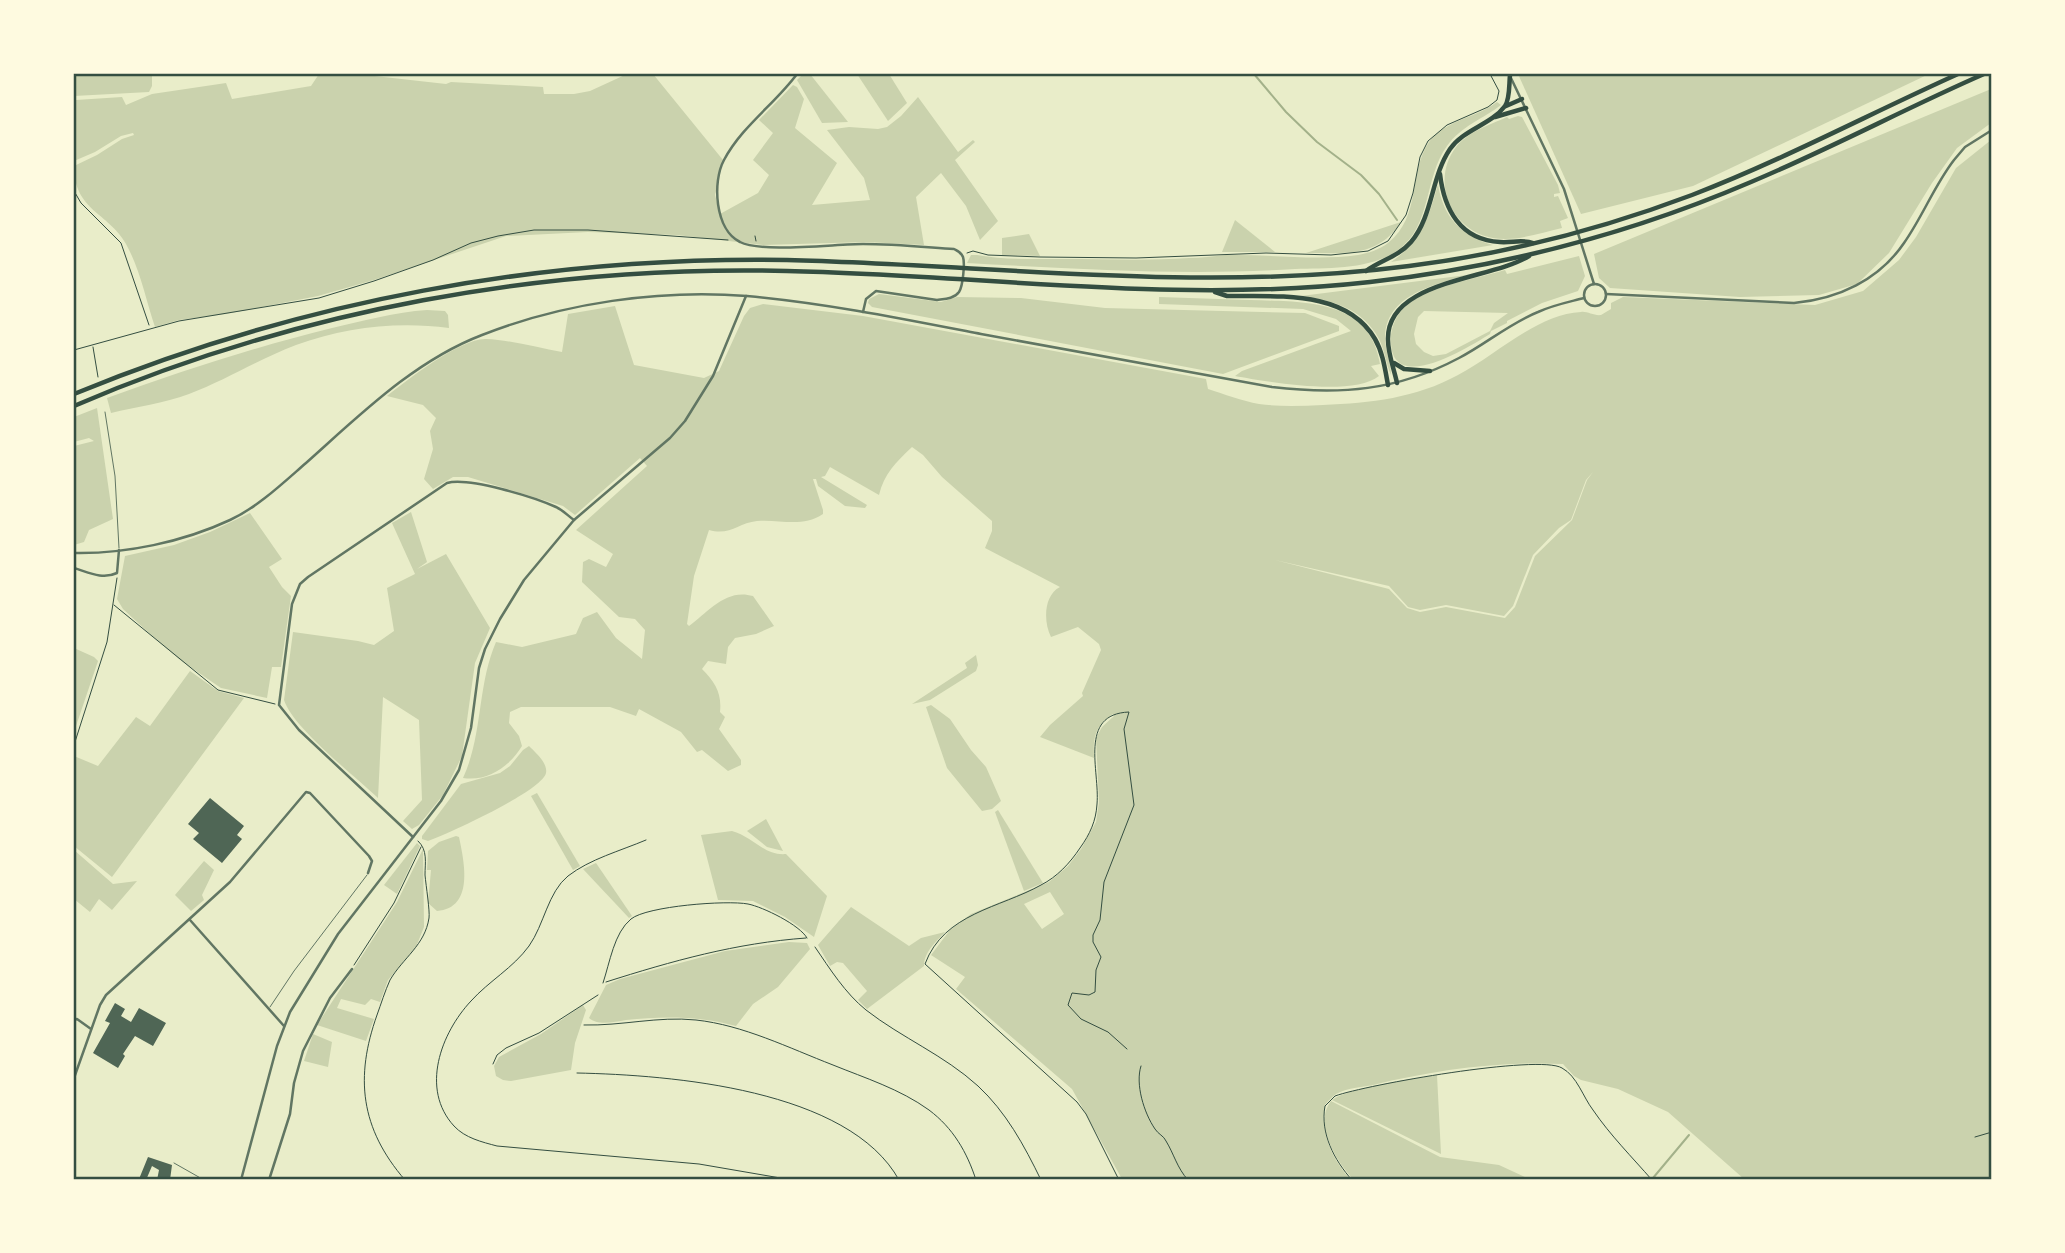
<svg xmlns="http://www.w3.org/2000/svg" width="2065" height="1253" viewBox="0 0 2065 1253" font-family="Poppins,sans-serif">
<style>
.green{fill:#cad2ad;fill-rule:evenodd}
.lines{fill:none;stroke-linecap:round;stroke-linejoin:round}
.stream{stroke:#a3b18a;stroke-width:2}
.building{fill:#4f6655}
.path{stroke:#344e41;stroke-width:1}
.service{stroke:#617663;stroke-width:1}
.minor{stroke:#617663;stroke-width:2.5}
.tertiary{stroke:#617663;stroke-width:2.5}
.trunk{stroke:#344e41;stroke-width:4.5}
.neatline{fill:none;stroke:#344e41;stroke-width:2.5}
</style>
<rect width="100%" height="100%" fill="#e9edc9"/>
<g class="green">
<path d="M76,74H152V86L149,92L74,96Z"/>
<path d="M319,74H357L446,84L451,82L543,87L544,94H574L590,91L627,74H653L723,160L715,195L720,214L758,193L769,175L753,160L773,133L759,120L793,85L797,87L804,99L795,128L837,163L812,205L870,200L864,178L827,130L849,127L878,129L887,127L901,116L918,97L958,152L973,140L975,142L955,160L998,221L980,240L966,206L941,173L916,197L924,245L866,242L763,245L677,235L588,232L506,236L374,280L318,296L226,314L179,320L155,327C146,300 140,269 126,244C108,212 74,211 74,166L97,155L122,139L134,135L133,133L121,136L95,152L74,161L76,100L122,97L126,105L152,94L226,83L232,99L311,86Z"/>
<path d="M803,74H810L848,122L822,123L797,80Z"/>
<path d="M857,74H889L907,103L888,121Z"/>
<path d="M1518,74H1929L1693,186L1581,214Z"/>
<path d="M1991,89V123L1957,148L1932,183L1889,253L1857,284L1819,295L1740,297L1610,288L1599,278L1594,254Z"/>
<path d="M1497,102L1501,105C1483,119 1461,126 1447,146C1424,177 1432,226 1398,250C1370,270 1328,268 1295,269C1185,276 1076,269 967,263L971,255H977C1005,260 1034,259 1062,259C1104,259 1147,261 1189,258C1201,258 1213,256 1226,255C1270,254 1315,261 1358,255C1368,253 1379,250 1388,243C1422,216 1408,173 1429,142C1445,120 1476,118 1497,102Z"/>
<path d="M1518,116L1522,117L1558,185L1560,193L1554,194V197L1558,196L1568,218L1560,221L1562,228C1540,233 1516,242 1493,238C1451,231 1430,181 1456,147C1469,131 1490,125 1507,117L1509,119Z"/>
<path d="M1991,140V1179H1744L1668,1112L1618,1089L1581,1080L1574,1076L1563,1064C1500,1061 1435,1070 1373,1085C1362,1087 1347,1088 1336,1094C1332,1097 1328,1101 1325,1105C1319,1132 1333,1160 1350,1179H1122L1072,1089L956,989L965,977L931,955L950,930L971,914L1049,882L1068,866L1081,849L1096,822L1099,802L1096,738L1102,727L1114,716L1113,714C1095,726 1093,737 1094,758L1040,737L1050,725L1083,696L1082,693L1101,650L1099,644L1078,627L1051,637C1043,621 1044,595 1060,587L985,548L992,531V521L942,477L923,455L912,447C896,462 884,474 879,495L830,467L825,476L821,477L867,505L865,508L845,506L818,486L816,479H813L823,510V514C802,528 780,519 757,521C738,523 730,536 709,530L694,576L687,624L689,626C708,612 726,588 753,596L774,626L756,634L735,638L728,647L726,664L708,661L702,669C715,682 722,693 720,712L725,717L719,729L741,760V765L728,771L702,750L697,752L681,732L639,709L636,716L610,707H521L510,712L509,723L519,736L522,746C510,766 488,782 463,778C483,735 477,686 496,642L522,647L576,634L583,618L597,612L616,638L642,659L645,630L635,619L619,617L582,582L583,562L589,559L606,567L613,554L576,530L647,466L640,458L575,515L563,506L468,477H453L433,489L424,479L433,449L430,431L436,418L423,405L387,396C407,380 461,338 486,339C511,340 538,348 562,352L568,314L615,306L634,365L704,378L719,371L744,316L750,308L763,304L863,316L1206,379L1208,389C1224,394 1242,401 1259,404C1280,407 1302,406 1323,405C1371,403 1416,398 1458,375C1495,356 1537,314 1581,312C1587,311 1594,316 1601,315L1611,309V303L1623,297L1815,305L1863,291L1899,260L1916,237L1956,168ZM1593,472L1587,480L1572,520L1535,556L1515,607L1505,618L1446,607L1420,612L1407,608L1389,589L1275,560L1389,586L1408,607L1420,610L1446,605L1504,616L1513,606L1533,555L1559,528L1571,520L1586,480ZM1050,892L1064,914L1042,929L1024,904Z"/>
<path d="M1438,184C1443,217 1461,236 1493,245L1391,262C1421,242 1429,217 1438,184Z"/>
<path d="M1235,220L1275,252H1222Z"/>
<path d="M1401,222C1378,258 1344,253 1306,253Z"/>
<path d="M1029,234L1040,256L1002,255V238Z"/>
<path d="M1579,256L1585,276L1578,291L1542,303L1507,321V323L1491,331L1490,334C1469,347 1391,396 1391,341C1390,329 1396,315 1405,307C1428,286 1475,279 1505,270L1507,274ZM1424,311L1508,313L1494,323L1490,331L1446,354L1433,356L1424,352L1416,344L1414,334L1418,317Z"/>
<path d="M1467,275C1434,285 1386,295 1385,337C1385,350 1391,363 1391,375C1386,364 1385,351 1379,339C1363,309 1333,300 1301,296Z"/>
<path d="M879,294L941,302L957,297L1021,298L1105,308L1305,313L1339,326V331L1223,374L872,307L868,303L869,299Z"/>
<path d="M1159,297C1189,298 1219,299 1250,300C1301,302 1370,298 1380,364L1371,366L1379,376C1353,397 1268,382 1235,376L1242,371L1351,331L1336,319L1303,309L1159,304Z"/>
<path d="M427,310L445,311L448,315L449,328C398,321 345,327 296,345C259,359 226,380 189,394C164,403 136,407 111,413L107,398C181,371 255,347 332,328C363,321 395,312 427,310Z"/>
<path d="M97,408L113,519L89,530L84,542L74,545V446L94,441L89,438L74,442V417Z"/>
<path d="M411,512L427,562L417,569L446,554L490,628L475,663L462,756L443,795L419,825L412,829L403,821L422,800L419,720L383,697L378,798C355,776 293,728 284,700L293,632L358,641L374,645L394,631L387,588L415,574L392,523Z"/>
<path d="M250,513L282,559L269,567L282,587L291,596L281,667H272L267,698L221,688L180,660L150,634L123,609L117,599L125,556L174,545L210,532Z"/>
<path d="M74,648L94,657L98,661L74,732Z"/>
<path d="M976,655L978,665L976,671L930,700L912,704L967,668L965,663Z"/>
<path d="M190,671L218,691L244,698L112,877L74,846V756L98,766L136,717L150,726Z"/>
<path d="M931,705L950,719L971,750L986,767L1001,801L992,809L982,811L947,768L926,707Z"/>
<path d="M529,746C535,752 548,763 546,773C542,791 448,834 428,841L422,839V836L461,784L500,773L510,766L523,750Z"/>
<path d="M537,793L580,866L573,870L531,796Z"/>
<path d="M998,810L1043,883L1024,891L995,812Z"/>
<path d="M766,819L783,851L767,847L747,831Z"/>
<path d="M732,831C752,836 764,856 786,854L827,896L814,937L785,917L753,901L718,900L701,835Z"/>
<path d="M456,836L459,837C464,861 475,908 437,911L428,903L431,870H427L428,851L439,842Z"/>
<path d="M417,843L420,846L397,894L384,885Z"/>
<path d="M423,849L424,927L416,947L388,980L380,1002L371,999L365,1005L341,999L337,1008L374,1019L366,1041L317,1025L397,902Z"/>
<path d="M74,850L113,884L137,881L112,910L99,899L90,912L74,899Z"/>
<path d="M204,861L214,870L202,895L204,900L191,911L175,895Z"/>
<path d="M596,863L632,916L629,918L583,869Z"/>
<path d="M851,907L909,946L921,938L945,932C936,942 924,952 924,966L867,1009L858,1000L867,991L843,963L837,962L830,966L818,945Z"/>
<path d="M789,942L807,943L810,949L778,987L753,1004L736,1026C699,1016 664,1016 626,1020C614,1022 598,1026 589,1018L606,985L620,979L725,951Z"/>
<path d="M583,1005L586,1010L575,1043L571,1070L511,1081L503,1080L496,1076L494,1066L499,1057L541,1034Z"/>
<path d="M313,1034L332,1042L328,1067L304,1061Z"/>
<path d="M1437,1075L1441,1154L1332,1100C1351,1087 1412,1079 1437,1075Z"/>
<path d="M1331,1101L1440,1157L1499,1165L1529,1179H1353C1337,1162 1313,1124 1331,1101Z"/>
</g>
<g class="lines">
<g class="stream">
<path d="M1254,74L1286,112L1317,142L1361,175L1379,194L1397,220"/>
<path d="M1653,1178L1689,1135"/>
</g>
</g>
<g class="building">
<path d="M210,798L244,826L237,835L242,839L222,863L193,839L199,833L188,824Z"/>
<path d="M115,1003L125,1009L121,1016L131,1022L139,1008L166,1023L153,1046L135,1036L123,1054L125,1056L118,1068L93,1053L110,1023L105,1021Z"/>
<path d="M148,1157L172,1165L170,1180H157L159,1170L152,1166L146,1180L139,1179Z"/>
</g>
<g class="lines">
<g class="path">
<path d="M74,84L75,74"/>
<path d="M74,191L81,203L121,243L149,325"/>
<path d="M755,236L756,241"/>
<path d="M967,253L973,251L988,255L1040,257L1136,258L1266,253L1331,255L1368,251L1388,241L1406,215L1413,193L1420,157L1428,141L1447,125L1488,107L1497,100L1499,91L1490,74"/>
<path d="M93,347L98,377"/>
<path d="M74,350L179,321L319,298L374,281L433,260L471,243L498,236L534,230H588L728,240"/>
<path d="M114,605L218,690L275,704"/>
<path d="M74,745L107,642L117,578"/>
<path d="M646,840C620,851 590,859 568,876C548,892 544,925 529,946C513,968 489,981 471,1001C441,1033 420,1089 454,1126C465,1138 482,1142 497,1146L699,1164L792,1180"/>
<path d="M815,947C830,969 845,993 866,1010C902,1038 944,1055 978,1086C1006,1112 1024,1145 1041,1180"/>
<path d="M354,965L394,903L421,847"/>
<path d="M606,982C672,961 736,943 806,938"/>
<path d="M603,983C610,962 614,933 631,919C647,906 727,900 748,904C763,907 800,925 807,938"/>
<path d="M584,1025C622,1026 658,1016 696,1020C743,1025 789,1048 833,1065C865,1078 900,1089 929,1110C953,1128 967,1152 976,1180"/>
<path d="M493,1064L497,1055L506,1048L539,1033L598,995"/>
<path d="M1141,1066C1135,1084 1144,1113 1155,1129C1158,1134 1164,1136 1166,1141C1174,1154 1177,1168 1188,1180"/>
<path d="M577,1073C671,1075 849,1089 899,1180"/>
<path d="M1975,1137L1992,1132"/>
<path d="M405,1180C360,1128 355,1077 377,1015C381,1004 385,991 390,980C403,958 425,945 429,918C430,911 426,886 425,875C425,863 428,850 418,841"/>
<path d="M1119,1180L1086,1114L1077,1102L925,964C944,913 1000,908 1041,885C1057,877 1070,863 1080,848C1090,834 1096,821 1097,804C1100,771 1078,714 1129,712L1124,729L1134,805L1104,882L1100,920L1093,935V942L1101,957L1096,970L1095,992L1089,995L1072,993L1068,1005L1081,1019L1108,1032L1127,1049"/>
<path d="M1352,1180C1334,1160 1320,1133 1325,1106L1335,1096C1365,1085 1539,1054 1562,1068C1577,1076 1583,1097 1593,1110C1610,1135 1632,1157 1652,1180"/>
</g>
<g class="service">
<path d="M105,412L115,476L119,548"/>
<path d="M270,1007L294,971L367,875"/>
<path d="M174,1163L204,1180"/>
</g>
<g class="minor">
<path d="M797,74C775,104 742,126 724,160C712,182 715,230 740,242C761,253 835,244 863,244C893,244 924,247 954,249C958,251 961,252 963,257C965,263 963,286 959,292C954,299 944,299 937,300L876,291L866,299L863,312"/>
<path d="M74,568C88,572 102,580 117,573L119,550"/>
<path d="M413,837L299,730L279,705L292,604L300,584L308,577L447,483C469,477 534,497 556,507C563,510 568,516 574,520"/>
<path d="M190,920L284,1026"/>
<path d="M74,1020L77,1019L91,1029"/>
<path d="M74,1078L100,1005L106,995L230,882L306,792L310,793L369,856L372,861L368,873"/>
<path d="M269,1180L290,1114L294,1083L303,1051L330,998L352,969"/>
</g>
<g class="tertiary">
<path d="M1510,76L1564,189L1594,284"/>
<circle cx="1595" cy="295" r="11"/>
<path d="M1606,294L1794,303C1838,299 1879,280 1904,243C1923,216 1934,186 1954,160L1965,147L1992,130"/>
<path d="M74,553C125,554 183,542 230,520C258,507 283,483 306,463C360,415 414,361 482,335C563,303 660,289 747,296C825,303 904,319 981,334C1078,352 1175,370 1272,387C1340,395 1397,391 1459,358C1486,344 1510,323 1538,312C1553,305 1569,302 1584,298"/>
<path d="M241,1180L277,1046L290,1012L338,934L441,801L459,770L471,728L479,668L485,649L500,619L524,580L574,520L670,438L685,421L713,376L746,296"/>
</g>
<g class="trunk">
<path d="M1506,106L1522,99"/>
<path d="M1495,117L1526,108"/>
<path d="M1440,174C1444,209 1460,240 1500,242C1512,243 1522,239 1533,243"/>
<path d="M1366,271C1381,260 1398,257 1411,242C1433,216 1431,177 1450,149C1464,129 1491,125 1505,106C1510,99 1509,84 1510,75"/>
<path d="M1215,292L1227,296C1276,297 1346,289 1375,339C1383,353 1385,369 1388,385"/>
<path d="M1394,363L1404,369L1430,371"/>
<path d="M1397,383C1394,369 1388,354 1388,340C1386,280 1491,280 1529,256"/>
<path d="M74,394C299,301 543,256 787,260C995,265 1201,293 1409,266C1505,254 1602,229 1692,195C1783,160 1869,114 1958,74"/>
<path d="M74,406C296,310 545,265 787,271C981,275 1176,304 1370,282C1501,267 1630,234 1751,182C1830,149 1906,108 1984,74"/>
</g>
</g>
<rect width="2065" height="1253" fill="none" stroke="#fefae0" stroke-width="150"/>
<rect x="75" y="75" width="1915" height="1103" class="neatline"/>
</svg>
